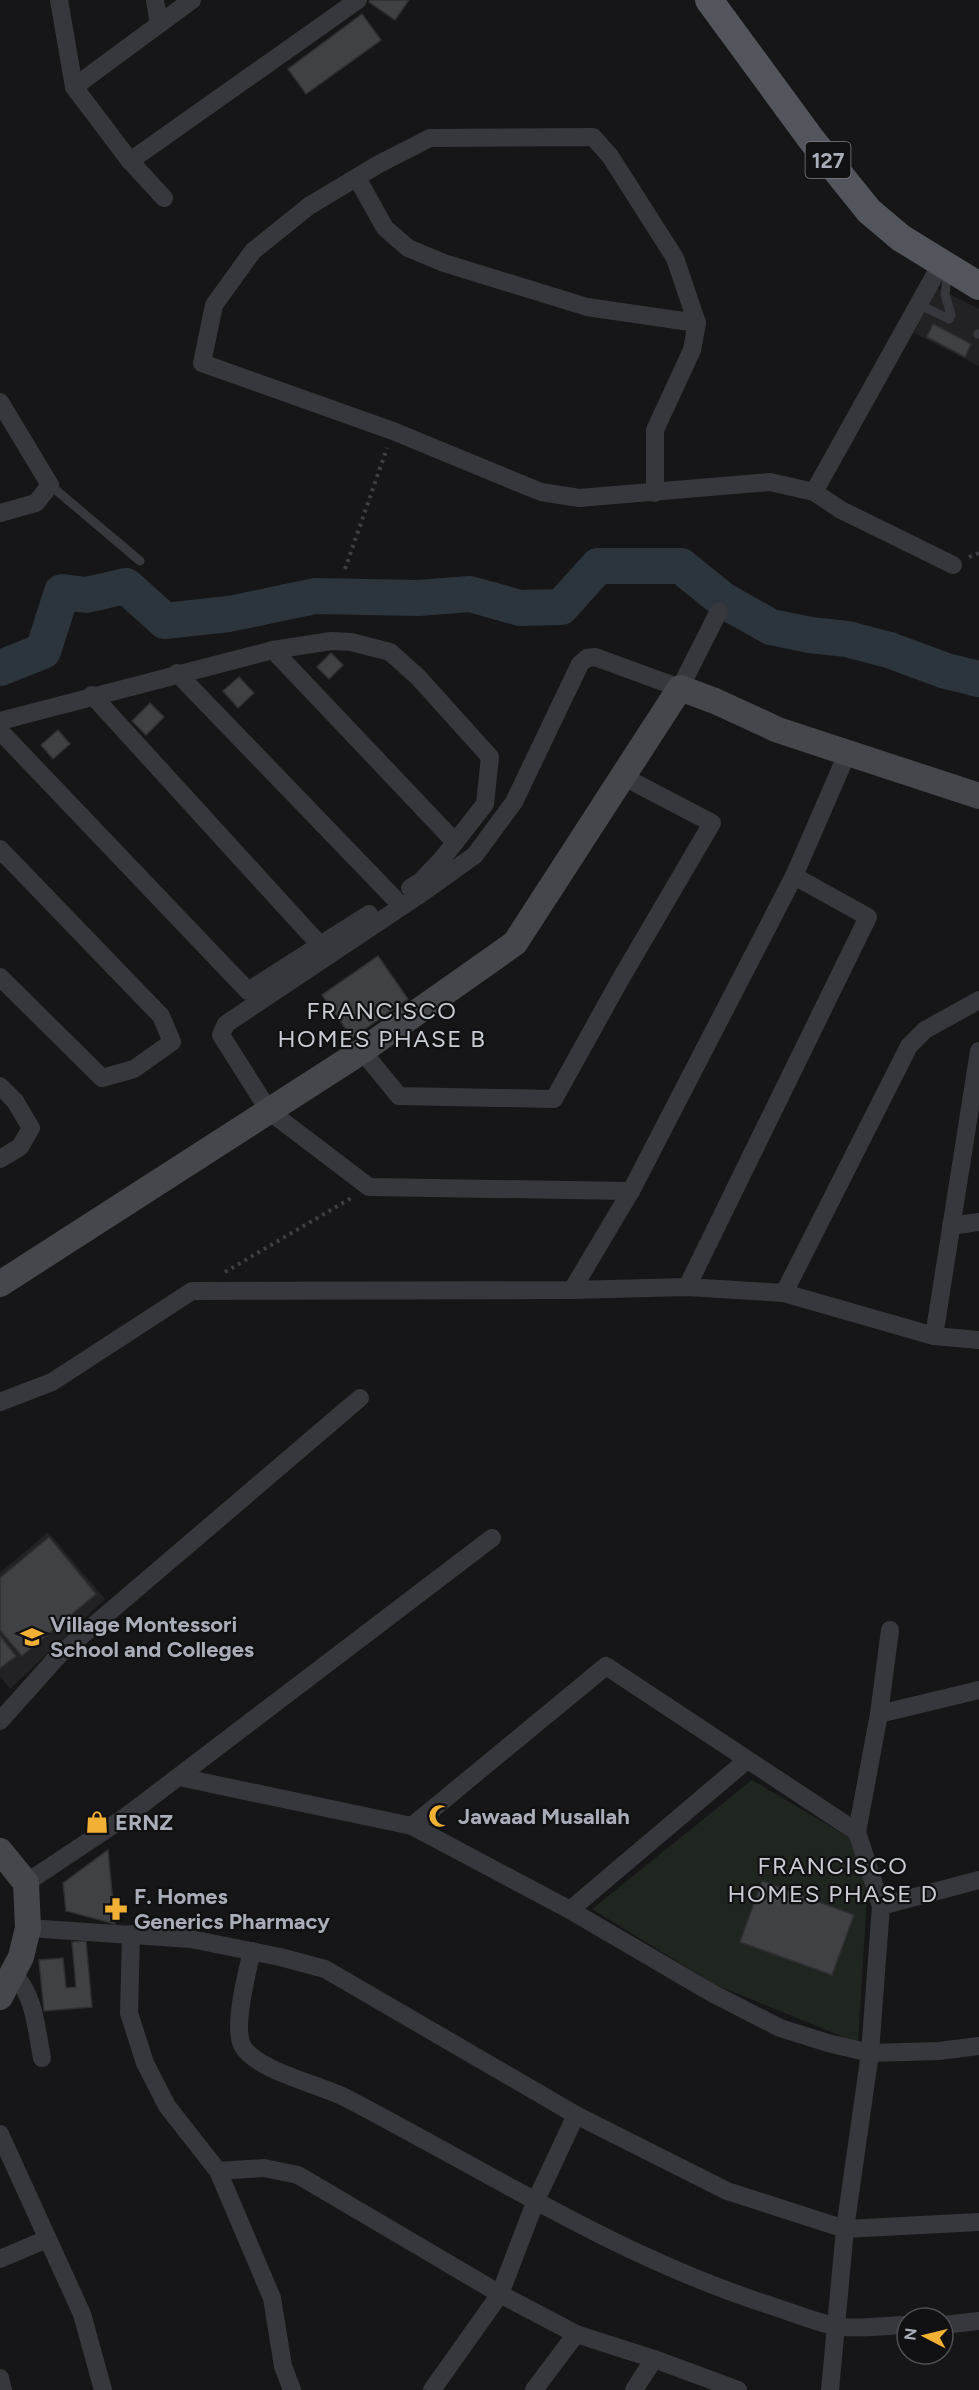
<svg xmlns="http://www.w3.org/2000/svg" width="979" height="2390" viewBox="0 0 979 2390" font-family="Figtree,sans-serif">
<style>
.built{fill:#222225}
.green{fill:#1e261f}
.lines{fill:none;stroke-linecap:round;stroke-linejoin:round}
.river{stroke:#2c353c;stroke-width:36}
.building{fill:#404145;stroke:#303034;stroke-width:1.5}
.path{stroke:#3d3f44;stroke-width:4;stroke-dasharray:3 4.5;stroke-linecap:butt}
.lane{stroke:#37383d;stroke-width:9}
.street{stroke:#37383d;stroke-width:18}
.secondary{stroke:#45474d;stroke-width:26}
.primary{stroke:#53555c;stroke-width:28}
.labels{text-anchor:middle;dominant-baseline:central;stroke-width:4.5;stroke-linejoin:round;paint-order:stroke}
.shield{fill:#111113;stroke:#7b7e86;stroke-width:1.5}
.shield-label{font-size:21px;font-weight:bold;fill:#a8adb8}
.poi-label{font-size:22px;font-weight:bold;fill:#a8adb8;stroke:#111113;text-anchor:start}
.neighbourhood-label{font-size:24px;letter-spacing:1.5px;fill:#c9ccd4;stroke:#111113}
</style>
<rect width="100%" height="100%" fill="#161618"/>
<g class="built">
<path d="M937,288L979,309V366L914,333Z"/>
<path d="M48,1532L105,1599L10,1689L0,1676V1573Z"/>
</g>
<path class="green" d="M752,1780L855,1841L867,1898L858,2043L714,1984L592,1909Z"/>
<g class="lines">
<path class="river" d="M0,668L43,651L62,592L86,595L126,586L165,621L229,614L315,596L418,598L470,594L520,608L561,607L598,566H681L723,600L771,627L810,635L847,639L889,650L946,671L979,679"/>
</g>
<g class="building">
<path d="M370,0H409L395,20L369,2Z"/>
<path d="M362,14L381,40L306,94L288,69Z"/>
<path d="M933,324L971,344L965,357L927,337Z"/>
<path d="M331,653L343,665L329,679L317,667Z"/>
<path d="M239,677L254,693L238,708L223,691Z"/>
<path d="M150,703L164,717L146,735L132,721Z"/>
<path d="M58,730L70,744L53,759L41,745Z"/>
<path d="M378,956L408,999L352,1038L322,995Z"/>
<path d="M49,1537L96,1594L22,1656L0,1630V1578Z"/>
<path d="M0,1636L16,1656L0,1668Z"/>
<path d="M108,1850L115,1924L66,1911L63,1883Z"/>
<path d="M762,1881L854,1915L832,1975L740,1942Z"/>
<path d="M86,1941L92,2007L44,2011L39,1960L63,1958L66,1988L76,1987L72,1942Z"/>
</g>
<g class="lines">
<g class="path">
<path d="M969,557L979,553"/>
<path d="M345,569L387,448"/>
<path d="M225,1272L353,1197"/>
</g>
<g class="lane">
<path d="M948,271L945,294L951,315"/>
<path d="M920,305L949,319"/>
<path d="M978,334H979"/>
<path d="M50,485L140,561"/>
</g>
<g class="street">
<path d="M59,0L74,87L130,161L164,198"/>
<path d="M155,0L159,24"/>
<path d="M74,87L192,0"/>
<path d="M130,161L358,0"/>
<path d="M357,178L385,228L408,248L444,263L587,307L697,323"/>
<path d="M0,402L50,485L36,503L0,513"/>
<path d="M814,492L941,264"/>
<path d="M655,493V430L692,350L697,323L675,258L610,156L593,137L430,138L379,164L309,206L253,251L214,305L202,363L393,431L541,492L579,498L770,482L814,492L841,510L953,565"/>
<path d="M273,650L455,842"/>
<path d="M177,673L394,898"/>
<path d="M0,721L273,650L331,641L351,642L390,652L418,677L490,757L485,804L442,859L421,881L410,888"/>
<path d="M0,731L248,991L320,945L92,695"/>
<path d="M0,849L161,1016L172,1042L134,1069L102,1078L0,977"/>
<path d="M320,945L369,914"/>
<path d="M362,1051L399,1096L554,1099L620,980L712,823L624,777"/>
<path d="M0,1086L15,1101L31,1128L20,1147L0,1159"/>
<path d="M631,1191L369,1187L269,1111L221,1035L226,1024L425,891L475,855L514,802L580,664L587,658L595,657L680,688L719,611"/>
<path d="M951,1226L979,1222"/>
<path d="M687,1287L868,917L794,876"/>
<path d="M572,1290L631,1191L794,876L847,754"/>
<path d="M784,1293L909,1046L925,1030L979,1000"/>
<path d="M934,1336L979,1051"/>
<path d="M0,1402L52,1382L192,1291L572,1290L687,1287L784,1293L934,1336L979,1340"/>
<path d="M879,1714L979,1690"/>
<path d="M0,1721L59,1655L360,1398"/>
<path d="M179,1777L412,1826L570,1910L710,1992L780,2028L828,2043L870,2053L939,2051L979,2046"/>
<path d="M412,1826L606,1666L857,1832"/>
<path d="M26,1883L128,1815L492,1538"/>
<path d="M881,1906L979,1880"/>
<path d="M570,1910L747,1760"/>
<path d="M28,1928L191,1939L280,1957L325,1969L576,2115L727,2191L845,2229L979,2222"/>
<path d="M131,1934L129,2013L145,2063L167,2106L218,2171L272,2298L283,2366L292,2390"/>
<path d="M252,1951C247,1972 233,2026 242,2045C254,2070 321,2085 346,2098C485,2170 619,2257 769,2305C791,2312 813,2321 834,2326C853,2330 887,2325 907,2325"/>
<path d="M13,1973C35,1996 36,2028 42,2058"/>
<path d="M0,2134L82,2314L103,2390"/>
<path d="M218,2171L264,2168L298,2175L500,2294L576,2334L654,2359L738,2390"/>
<path d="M0,2259L47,2239"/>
<path d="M943,2325L979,2321"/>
<path d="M0,2378L3,2390"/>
<path d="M432,2390L500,2294L536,2200L576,2115"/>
<path d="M534,2390L576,2334"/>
<path d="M634,2390L654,2359"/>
<path d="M830,2390L845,2229L870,2053L881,1906L857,1832L879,1714L890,1630"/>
</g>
<g class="secondary">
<path d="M0,1284L362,1051L515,943L680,688L715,701L778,730L979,796"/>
<path d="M0,1851L26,1883L28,1928L21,1957L0,1997"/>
</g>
<path class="primary" d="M709,0L811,139L869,211L901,238L979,286"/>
</g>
<defs>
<g id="school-bare" transform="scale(1.8)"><path d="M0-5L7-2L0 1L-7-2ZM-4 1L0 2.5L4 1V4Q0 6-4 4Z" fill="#f2b134" stroke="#111113" stroke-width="2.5" paint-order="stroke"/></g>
<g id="mosque-bare" transform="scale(1.8)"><path d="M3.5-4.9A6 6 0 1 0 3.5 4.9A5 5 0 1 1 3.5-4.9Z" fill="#f2b134" stroke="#111113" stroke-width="2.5" paint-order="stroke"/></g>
<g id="shop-bare" transform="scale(1.8)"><path d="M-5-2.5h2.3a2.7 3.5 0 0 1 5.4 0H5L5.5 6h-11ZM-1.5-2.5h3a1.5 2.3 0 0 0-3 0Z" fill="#f2b134" stroke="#111113" stroke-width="2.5" paint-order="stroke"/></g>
<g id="pharmacy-bare" transform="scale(1.8)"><path d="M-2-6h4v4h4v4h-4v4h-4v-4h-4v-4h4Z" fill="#f2b134" stroke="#111113" stroke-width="2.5" paint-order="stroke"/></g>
</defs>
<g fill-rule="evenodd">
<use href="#school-bare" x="32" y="1637"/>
<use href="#mosque-bare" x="440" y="1816"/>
<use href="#shop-bare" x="97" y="1822"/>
<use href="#pharmacy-bare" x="116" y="1909"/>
</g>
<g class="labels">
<rect class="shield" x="805.5" y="142" width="45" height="36" rx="4.5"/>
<g class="shield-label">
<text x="828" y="160">127</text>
</g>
<g class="poi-label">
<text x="50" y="1624">Village Montessori<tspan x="50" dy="25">School and Colleges</tspan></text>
<text x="458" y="1816">Jawaad Musallah</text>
<text x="115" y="1822">ERNZ</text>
<text x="134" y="1896">F. Homes<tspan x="134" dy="25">Generics Pharmacy</tspan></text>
</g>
<g class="neighbourhood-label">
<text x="382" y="1010">FRANCISCO<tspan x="382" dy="28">HOMES PHASE B</tspan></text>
<text x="833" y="1865">FRANCISCO<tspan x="833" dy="28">HOMES PHASE D</tspan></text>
</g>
</g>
<g transform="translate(925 2336) rotate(277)"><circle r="28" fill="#111113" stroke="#4d4f55" stroke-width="1.5"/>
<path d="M0-4.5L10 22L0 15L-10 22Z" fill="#f2b134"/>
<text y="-9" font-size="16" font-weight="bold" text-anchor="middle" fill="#a8adb8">N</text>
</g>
</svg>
